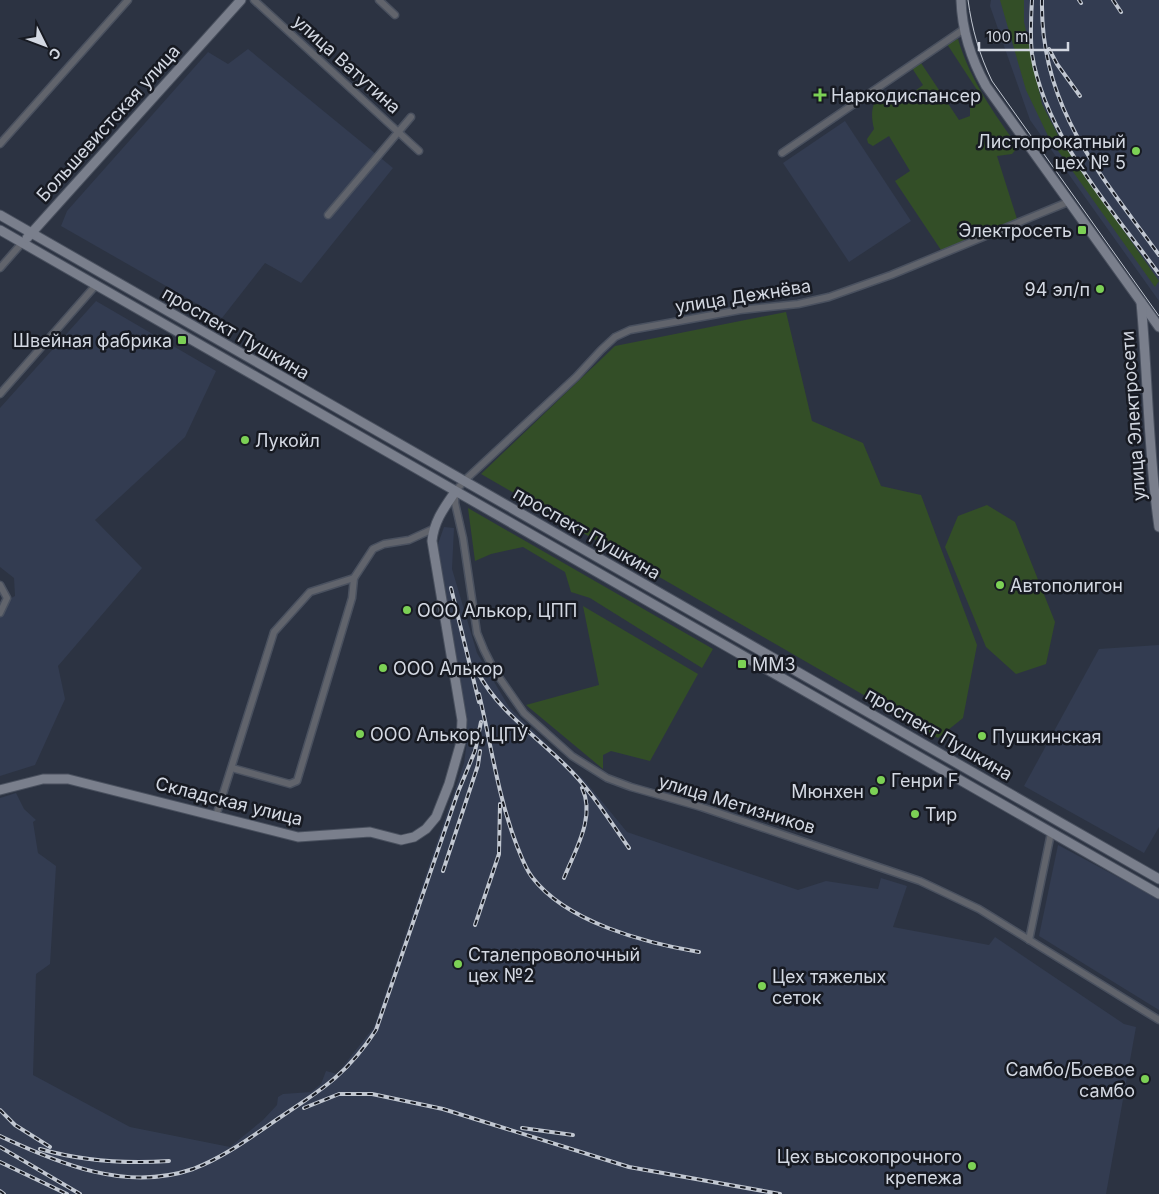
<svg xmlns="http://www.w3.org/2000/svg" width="1159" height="1194" viewBox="0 0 1159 1194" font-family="Inter,sans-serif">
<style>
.built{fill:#333c51}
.green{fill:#334e27}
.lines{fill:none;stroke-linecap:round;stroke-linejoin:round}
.street-casing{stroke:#4a515f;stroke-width:9}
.secondary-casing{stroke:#4a515f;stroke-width:11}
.street{stroke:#61646c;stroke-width:6}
.secondary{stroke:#7a7f8c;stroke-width:9}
.tram{stroke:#c1c7d1;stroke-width:1}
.rail-casing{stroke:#c1c7d1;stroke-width:4}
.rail{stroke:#171a22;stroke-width:2;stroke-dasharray:5.5;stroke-linecap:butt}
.poi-dot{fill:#7cd155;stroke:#171a22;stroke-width:2}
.labels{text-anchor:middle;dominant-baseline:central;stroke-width:5;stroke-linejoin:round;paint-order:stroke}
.street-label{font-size:18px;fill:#d3d8e2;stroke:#171a22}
.poi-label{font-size:18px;fill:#d3d8e2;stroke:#171a22;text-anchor:start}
</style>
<rect width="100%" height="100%" fill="#2c3342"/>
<g class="built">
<path d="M991,0H1159V301L1030,120L990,6Z"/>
<path d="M248,49L393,168L301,283L265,263L222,318L61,226L67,211L208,52L228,64Z"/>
<path d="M845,121L911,221L849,262L783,163Z"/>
<path d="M96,301L216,371L185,437L95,520L142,568L58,666L65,699L35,765L0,776V604L15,596L14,578L0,567V408Z"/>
<path d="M444,527L454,528L452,569L477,653L509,707L585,781L627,832L798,890L826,881L878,889L881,878L907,886L893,927L989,945L995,937L1124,1024L1136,1027L1106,1194H0V798L16,793L24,809L36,820L33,822L38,853L56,866L50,964L36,974L33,1075L130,1127L230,1147L263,1120L277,1105L278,1097L283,1094L311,1092L321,1084L326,1071L337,1074L374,1027L464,763L468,735L465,708L441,576L438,544Z"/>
<path d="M1159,645V827L1144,853L1024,786L1099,649Z"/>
<path d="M1058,845L1159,899V1010L1039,936Z"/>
</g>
<g class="green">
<path d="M1000,0H1024V22L1042,104L1061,141L1159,281L1155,287L1049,138L1026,90Z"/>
<path d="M958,39C970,80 994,113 1018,147L1012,154L997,156L1017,219L941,250L895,181L910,171L889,136L873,146L868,143L867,139L874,129C870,112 872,103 882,89L894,107L923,85L912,68L921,63L959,120L970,116V107L979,93L947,44Z"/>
<path d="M786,312L812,421L863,443L881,486L921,495L977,645L963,718L938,738L481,474L615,346Z"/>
<path d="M987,505L1015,522L1055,622L1046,664L1016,674L986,647L945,547L958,516Z"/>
<path d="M468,508L713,649L702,668L590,598L571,592L565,572L523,547L491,554L475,561Z"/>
<path d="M583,606L698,674L650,761L611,751L603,755V769L526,705L599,685Z"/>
</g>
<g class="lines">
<g class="street-casing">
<g id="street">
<path d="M254,0L419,151"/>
<path d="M379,0L395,15"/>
<path d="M0,144L128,0"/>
<path d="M782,153L964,29"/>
<path d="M1068,202L891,275L829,297L798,304L740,310L630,330L615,337L601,350L576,377L464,481L455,492V503L463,538L477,633L484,650L494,670L524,713L572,756L607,778L631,787L701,807L920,881L979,909L1159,1020"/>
<path d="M328,215L411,117"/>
<path d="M0,268L22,243"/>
<path d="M0,394L96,285"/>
<path d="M0,585L7,598L0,613"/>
<path d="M232,768L290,784L297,781L352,598L354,578L373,549L384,544L409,540L433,529"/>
<path d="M216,816L274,632L310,592L354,578"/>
<path d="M1029,940L1051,833"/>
</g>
</g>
<g class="secondary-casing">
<g id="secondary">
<path d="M961,0C962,31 971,59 986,86L1159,327"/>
<path d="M0,215L1159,879"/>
<path d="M0,230L1159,894"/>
<path d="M27,238L241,0"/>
<path d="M1141,302C1148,377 1148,452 1159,527"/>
<path d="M0,790L43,779H68L298,837L370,832L401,840L414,837L426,829L436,817L449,784L461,742L462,720L432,541C434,521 444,508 455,492"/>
</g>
</g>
<use href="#street" class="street"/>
<use href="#secondary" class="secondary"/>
<path class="tram" d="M968,0C972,29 979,54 992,81L1159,316"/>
<g class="rail-casing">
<g id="rail">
<path d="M1032,0C1031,17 1030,37 1032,54C1045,136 1111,208 1159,274"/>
<path d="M1042,0C1040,108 1100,173 1159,255"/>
<path d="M1079,0L1081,3"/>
<path d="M1113,0L1121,12"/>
<path d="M1049,49L1057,64L1080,96"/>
<path d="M451,588L479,702"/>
<path d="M477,671C498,711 535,735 566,766C591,790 609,820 629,848"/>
<path d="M479,694C491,744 498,797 517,846C521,856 525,868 532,877C566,922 645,943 699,952"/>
<path d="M443,871L478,765L480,751"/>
<path d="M564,878C575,850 596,817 582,788"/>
<path d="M475,925L499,854L500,804"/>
<path d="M304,1108L339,1094H372L443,1109L629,1167L780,1194"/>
<path d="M0,1110L15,1125L50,1147"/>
<path d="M522,1128L573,1135"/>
<path d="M0,1136C60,1164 126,1192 193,1169C225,1157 254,1135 282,1116C323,1089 348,1073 376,1030L458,792L475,751L481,722"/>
<path d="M0,1147L80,1194"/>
<path d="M40,1149C82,1161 125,1164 169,1161"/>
<path d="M0,1162L67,1194"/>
<path d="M0,1191L4,1194"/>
</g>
</g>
<use href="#rail" class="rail"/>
</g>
<g class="poi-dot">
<path d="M817.5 87.5h5v5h5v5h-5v5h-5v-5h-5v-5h5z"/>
<circle cx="1136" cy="151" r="5"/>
<rect x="1077" y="225" width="10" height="10" rx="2.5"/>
<circle cx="1100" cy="289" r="5"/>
<rect x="177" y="335" width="10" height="10" rx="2.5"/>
<circle cx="245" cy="440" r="5"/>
<circle cx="1000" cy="585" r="5"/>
<circle cx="407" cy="610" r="5"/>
<rect x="737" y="659" width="10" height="10" rx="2.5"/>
<circle cx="383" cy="668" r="5"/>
<circle cx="360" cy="734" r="5"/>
<circle cx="982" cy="736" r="5"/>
<circle cx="881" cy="780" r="5"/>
<circle cx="874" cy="791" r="5"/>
<circle cx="915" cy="814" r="5"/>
<circle cx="458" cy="964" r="5"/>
<circle cx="762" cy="986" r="5"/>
<circle cx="1145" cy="1079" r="5"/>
<circle cx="972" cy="1166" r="5"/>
</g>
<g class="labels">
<g class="street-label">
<text transform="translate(347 64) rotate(42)">улица Ватутина</text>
<text transform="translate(108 123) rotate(-48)">Большевистская улица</text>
<text transform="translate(743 296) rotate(-9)">улица Дежнёва</text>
<text transform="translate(236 333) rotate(30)">проспект Пушкина</text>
<text transform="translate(1133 416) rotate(-94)">улица Электросети</text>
<text transform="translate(587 533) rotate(30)">проспект Пушкина</text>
<text transform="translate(939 734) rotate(30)">проспект Пушкина</text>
<text transform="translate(229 801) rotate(14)">Складская улица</text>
<text transform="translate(737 804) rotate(17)">улица Метизников</text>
</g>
<g class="poi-label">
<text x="831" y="95">Наркодиспансер</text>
<text x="1126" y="141" text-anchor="end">Листопрокатный<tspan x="1126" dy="21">цех № 5</tspan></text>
<text x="1072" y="230" text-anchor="end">Электросеть</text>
<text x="1090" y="289" text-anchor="end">94 эл/п</text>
<text x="172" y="340" text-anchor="end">Швейная фабрика</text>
<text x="255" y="440">Лукойл</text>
<text x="1010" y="585">Автополигон</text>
<text x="417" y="610">ООО Алькор, ЦПП</text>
<text x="752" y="664">ММЗ</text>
<text x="393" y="668">ООО Алькор</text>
<text x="370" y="734">ООО Алькор, ЦПУ</text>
<text x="992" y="736">Пушкинская</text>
<text x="891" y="780">Генри F</text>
<text x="864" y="791" text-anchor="end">Мюнхен</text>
<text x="925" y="814">Тир</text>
<text x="468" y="954">Сталепроволочный<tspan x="468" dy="21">цех №2</tspan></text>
<text x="772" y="976">Цех тяжелых<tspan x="772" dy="21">сеток</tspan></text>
<text x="1135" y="1069" text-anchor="end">Самбо/Боевое<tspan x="1135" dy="21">самбо</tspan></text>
<text x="962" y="1156" text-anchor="end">Цех высокопрочного<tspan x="962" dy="21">крепежа</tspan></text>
</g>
</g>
<g transform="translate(45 45) rotate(132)" stroke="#171a22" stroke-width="4" paint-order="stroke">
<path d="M0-4L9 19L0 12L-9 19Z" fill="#d3d8e2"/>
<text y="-8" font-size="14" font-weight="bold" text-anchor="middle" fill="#d3d8e2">С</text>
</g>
<path d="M979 42v8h89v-8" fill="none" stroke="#d3d8e2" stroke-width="2.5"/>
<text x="986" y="42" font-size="15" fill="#d3d8e2" stroke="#171a22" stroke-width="4" paint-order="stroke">100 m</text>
</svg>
